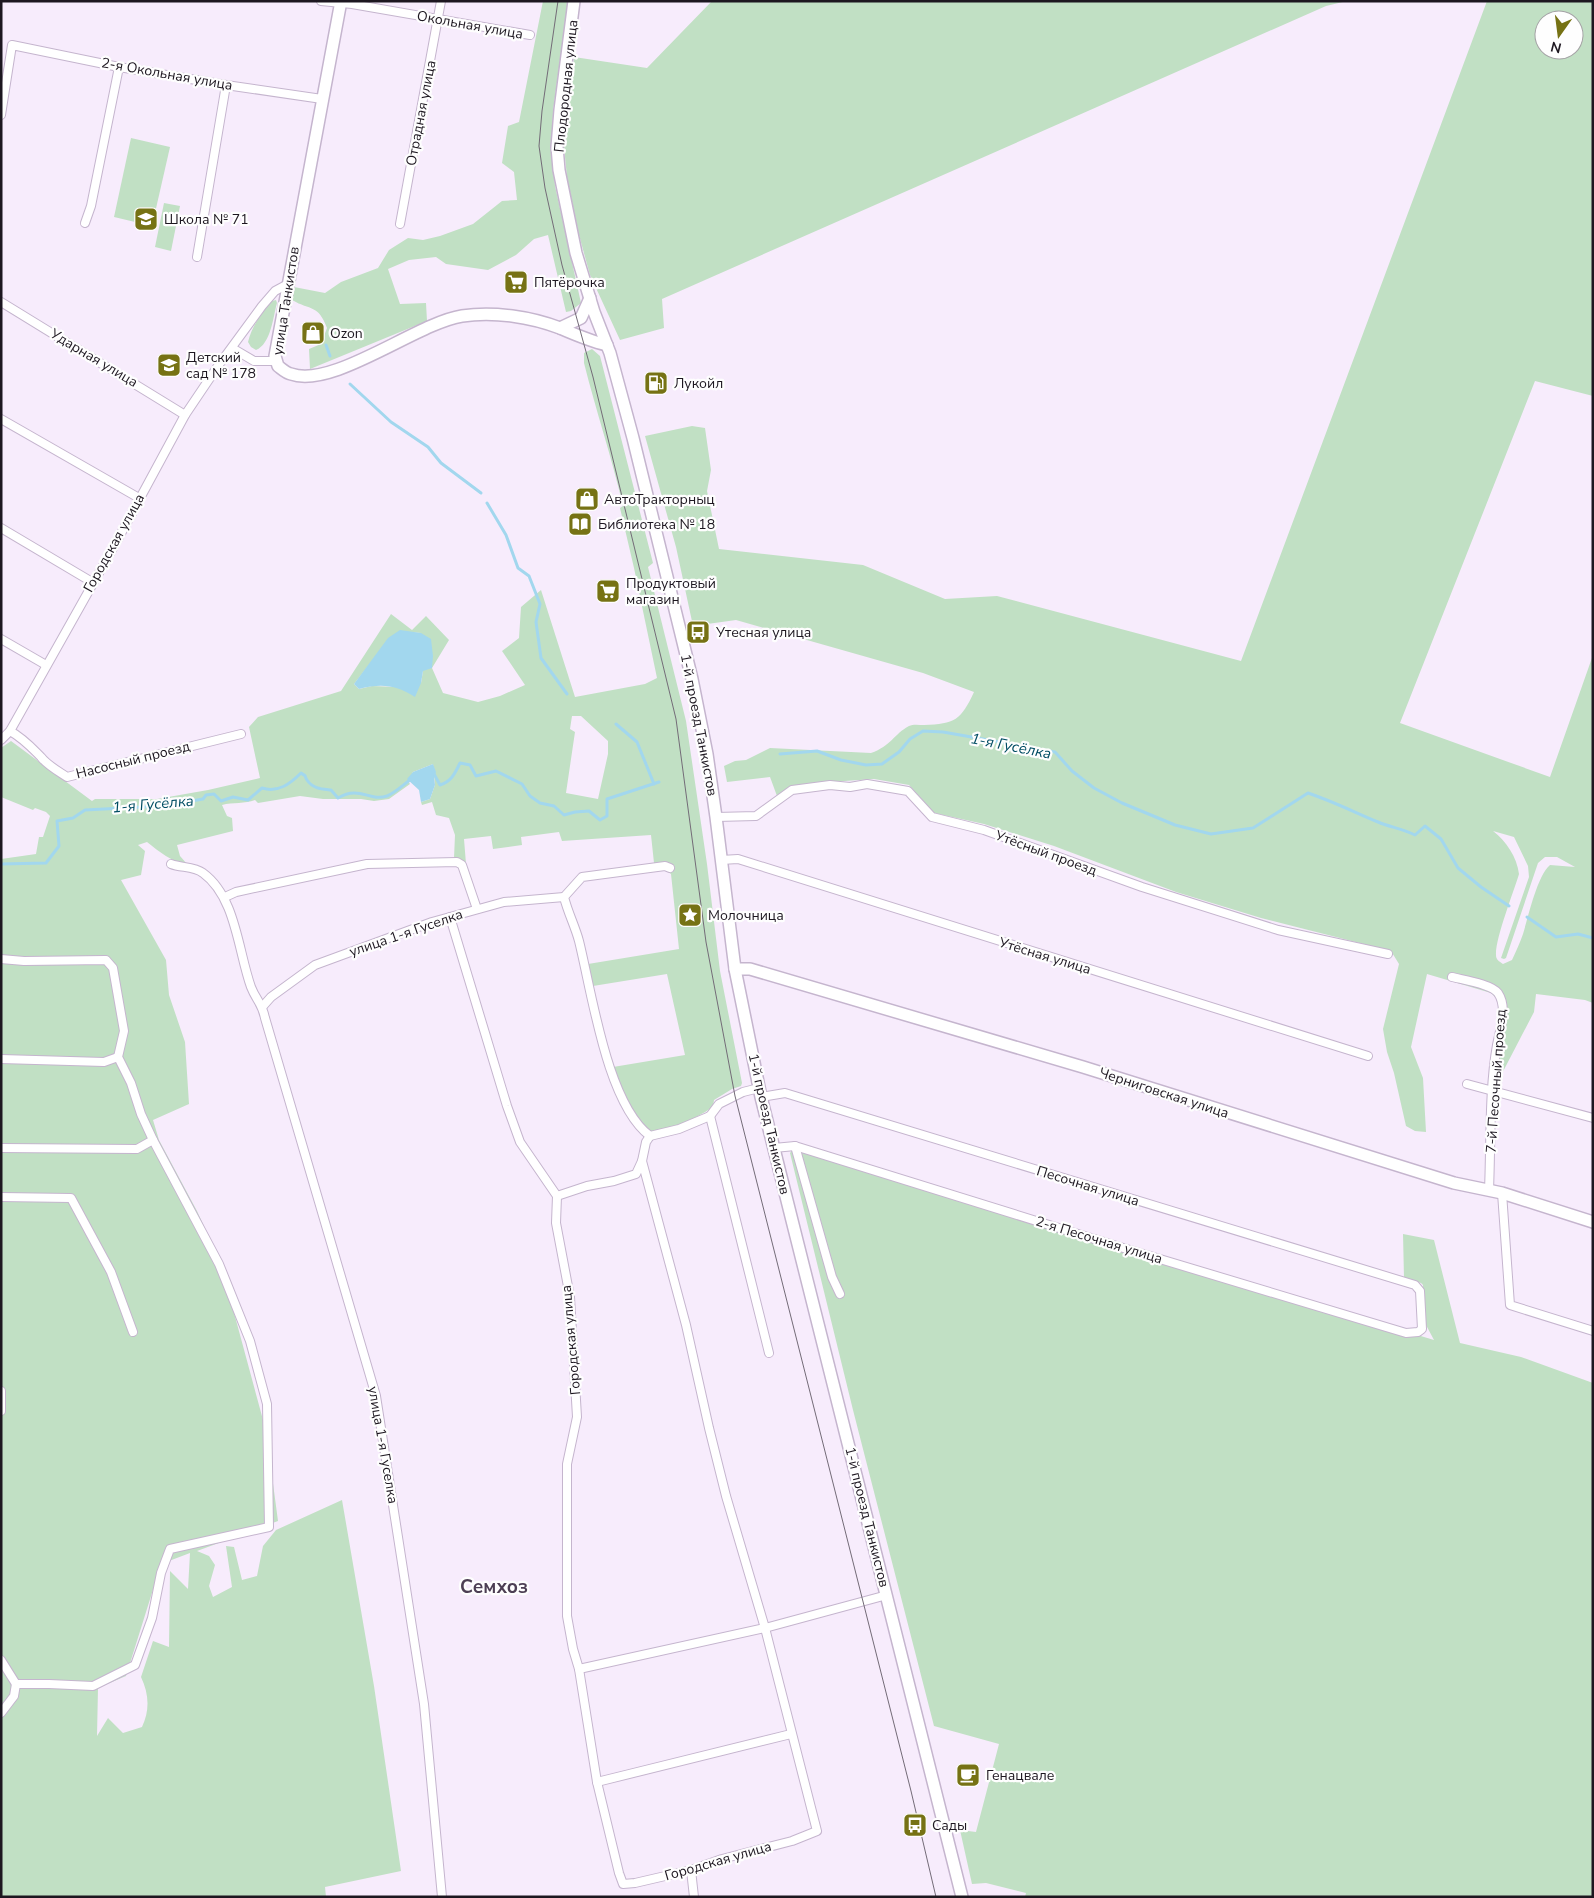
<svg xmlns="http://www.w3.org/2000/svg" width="1594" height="1898" viewBox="0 0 1594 1898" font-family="'Nunito Sans',sans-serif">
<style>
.green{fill:#c1e0c4;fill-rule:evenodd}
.water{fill:#a2d7ee}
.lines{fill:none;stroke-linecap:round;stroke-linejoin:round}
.stream{stroke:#a2d7ee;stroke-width:3}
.street-casing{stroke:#c5b5ce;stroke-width:10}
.secondary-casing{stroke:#c5b5ce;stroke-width:14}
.street{stroke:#fff;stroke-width:8}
.secondary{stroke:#fff;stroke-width:11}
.tram{stroke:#736b77;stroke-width:1}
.labels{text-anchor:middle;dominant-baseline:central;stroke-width:4.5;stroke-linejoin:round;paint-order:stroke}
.street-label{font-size:14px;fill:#1d1720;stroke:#fefefe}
.poi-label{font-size:14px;fill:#1d1720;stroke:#fefefe;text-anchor:start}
.water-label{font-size:15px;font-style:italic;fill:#004c63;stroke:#fefefe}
.district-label{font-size:19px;font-weight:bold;fill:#4d3f54;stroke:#fefefe}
</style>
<rect width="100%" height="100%" fill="#f7ecfc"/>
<g class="green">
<path d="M543,1H568L553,111L552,146L555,186L581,303L571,311L566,312L548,235L534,239L516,255L488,270L446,264L436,257L409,260L388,269L400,304L426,303L427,321L310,369L309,349L321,344L327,328C318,304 311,311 292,300L294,287L325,293L341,282L378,268L389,250L408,238L423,240L440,236L473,224L502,201L517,200L514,172L502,163L508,126L519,122Z"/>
<path d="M712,1H1347L1326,6L662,299L664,328L620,340L590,275L579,235L567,177L564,147L574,57L647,68Z"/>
<path d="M1487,1H1593V396L1535,381L1400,723L1550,777L1593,655V1003L1585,1000L1536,994L1534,1012L1496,1085L1505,999L1496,998L1491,993L1427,974L1411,1047L1423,1078L1426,1132L1415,1131L1406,1126L1394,1073L1387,1052L1383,1029L1399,964L1391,951L1261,918L1176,892L1054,846L984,824L934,813L909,785L874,779L830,782L792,787L777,796L770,777L727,782L724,766L735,761L746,760L770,748L871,753C891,746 894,734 909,726C913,724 919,725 924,725C955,724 961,720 974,692L923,673L736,620L693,626L676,547L645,436L692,426L705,428L711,470L707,491L719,549L863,565L945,599L997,596L1241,661ZM1544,20H1574V50H1544ZM1493,831L1514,837L1528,866L1529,877L1501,958L1504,959L1506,958L1538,863L1545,857H1557L1575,867L1550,865C1537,876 1528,918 1523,934C1520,943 1516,951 1512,960L1503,964C1499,961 1496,960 1496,955C1495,939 1514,891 1519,874C1517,857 1506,841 1493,831Z"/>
<path d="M131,138L170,147L152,226L114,217Z"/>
<path d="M164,203L180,206L171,251L155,247Z"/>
<path d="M276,300L277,303C273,317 271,344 256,350L251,347L248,342C252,326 261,313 272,301Z"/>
<path d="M592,349L600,356L653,563L648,567L686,721L707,864L720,971L742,1083L741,1086L732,1089L714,1100L713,1107C699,1116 657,1142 642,1127C627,1113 620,1086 613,1067L685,1055L667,974L593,986L588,964L679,949L671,874L654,863L651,835L562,841L559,832L521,837L522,845L493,849L491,836L464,839L466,864L461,859L454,858L455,835L449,818L436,815L432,802L422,805L421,802L430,799L435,785L433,764L413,772L408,781L410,784L389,799L374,801L361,799H323L300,796L258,803L255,800C245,804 233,802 222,805L227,816L232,818L233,831L177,845L180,856L187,864C171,862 160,852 147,842L138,845L145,851L141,875L121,880L166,960L169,995L185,1042L189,1104L153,1120L159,1140L197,1211L220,1261L266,1431L278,1521L197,1551L209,1556L215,1565L209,1586L213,1597L232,1587L226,1546L234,1547L242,1580L257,1576L263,1546L276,1530L342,1500L374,1686L401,1871L325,1887L326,1897H1V859L36,854L39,837H43L50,816L46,812L35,808L33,810L1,797V748L11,741L92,801L95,799H157L208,790L260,778L249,727L258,717L341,691L391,614L412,630L426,616L449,640L432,668L443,693L478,702L500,696L525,685L502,651L519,638L521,607L541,590L575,697L645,684L657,678L634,568L620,508L623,506C612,458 596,411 584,363V353ZM408,632L421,633L423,671L421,683L399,687L372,686L359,689L354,684L375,657ZM572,716H581L608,741V754L598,799L566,793L575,732L570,729ZM190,1553L188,1589L170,1571L169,1647L153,1641L141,1677C149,1694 150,1710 142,1727L123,1733L108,1718L97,1736L98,1688L126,1676L161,1564Z"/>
<path d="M794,1148L1434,1340L1426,1325L1424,1312L1423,1285L1421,1283L1404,1278L1403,1234L1434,1240L1460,1343L1521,1357L1593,1383V1897H1025L1026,1893L986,1883L972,1884L960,1830L976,1832L999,1744L934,1726L853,1410L790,1153Z"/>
</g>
<g class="water">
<path d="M400,630L421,633L431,639L433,656L432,668L423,671L421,683L415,697C396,685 382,683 359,689L354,684L388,638Z"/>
<path d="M433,764L436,772L434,777L435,785L430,799L421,802L419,790L407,779L413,772Z"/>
</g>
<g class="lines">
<g class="stream">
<path d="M326,345L330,356"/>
<path d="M350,384L391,422L428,447L441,463L481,493"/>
<path d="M487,503L506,535L518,568L529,576L540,604L536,622L541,658L567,694"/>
<path d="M616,724L637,742L654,784"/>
<path d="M780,754L817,751L841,760L866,765L882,764L899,752L910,739L923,731L943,732L1017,745L1055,752L1072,771L1094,788L1122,803L1175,825L1211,834L1253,828L1308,793C1332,801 1354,812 1378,822C1390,827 1403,829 1415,835L1425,826L1441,839L1458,868L1481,887L1509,906"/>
<path d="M433,772L440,785C452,781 455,773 460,763L470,765L476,776L496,771L522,784L530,796L540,803L554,806L564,815L575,812L589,811L600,820L607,816V799L659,782"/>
<path d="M1,864L46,863L59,846L57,821L73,818L85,810L162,806L203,799L206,795L214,794L221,801L233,797L248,800L262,788C278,793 290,784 301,773C308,778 303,773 307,780C313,789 322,789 331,790L338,798C360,785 369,802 387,796C395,793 403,785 410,780"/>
<path d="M1527,917L1556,937L1578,934L1593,938"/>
</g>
<g class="street-casing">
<g id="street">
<path d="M321,1L352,4L530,35"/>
<path d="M1,115L12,45L119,67L226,85L322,99"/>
<path d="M85,223L91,206L119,67"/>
<path d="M400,224L441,1"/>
<path d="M197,257L226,85"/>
<path d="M1,302L185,415"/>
<path d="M232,348L254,361H276"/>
<path d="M1,419L139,498"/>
<path d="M1,528L92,582"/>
<path d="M1,639L46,665"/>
<path d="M10,731C23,738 31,747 41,757C47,765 58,771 67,777L241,734"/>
<path d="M1,740L10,731L118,539L185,415L218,366L262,306L275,291L288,284"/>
<path d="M716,817L756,816L792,790L830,785L850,787L867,784L908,791L932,817L984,830L1142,887L1278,930L1388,954"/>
<path d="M721,860L738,859L1368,1056"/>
<path d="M171,864C181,868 194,866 203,873C236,897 238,951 251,987C256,1000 262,1003 265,1018L376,1396L424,1704L442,1897"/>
<path d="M670,868L665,866L582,877L564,897C568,913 575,926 579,941C592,993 607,1104 650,1136L679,1129L710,1116L719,1104L743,1092L759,1088"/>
<path d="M225,897L236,892L367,864L457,862L462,865L477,909"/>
<path d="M450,917L507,1106L520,1142L557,1196L556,1223L570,1297L577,1417L567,1464V1616L573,1649L579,1669L597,1782L791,1734"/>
<path d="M1,959L24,961L106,960L113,968L124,1031L118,1057L131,1083L141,1114L153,1140L219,1264L250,1341L267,1404L269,1527L170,1549L161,1573L152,1618L135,1665L93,1686L49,1684H16"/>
<path d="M1452,977C1464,980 1491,984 1498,993C1508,1008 1500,1029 1497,1045C1489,1090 1491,1144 1489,1190"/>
<path d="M263,1006L271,997L315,965L432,922L504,902L564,897"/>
<path d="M1,1059L104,1062L118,1057"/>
<path d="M1467,1084L1593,1118"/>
<path d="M761,1097L785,1093L1415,1285L1420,1291L1422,1329L1418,1332L1406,1333L1120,1247L795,1146L774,1148"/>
<path d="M710,1116L769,1353"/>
<path d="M795,1146L832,1277L840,1294"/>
<path d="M1,1148L137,1149L153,1140"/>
<path d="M1502,1193L1510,1305L1593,1331"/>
<path d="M557,1196L587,1186L614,1181L636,1174L642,1161"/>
<path d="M1,1197L71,1198L111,1272L133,1332"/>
<path d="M1,1391V1411"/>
<path d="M1,1660L16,1684"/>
<path d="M579,1669L765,1628L887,1595"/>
<path d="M1,1713L14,1696L16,1684"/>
<path d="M597,1782L619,1873L623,1884L635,1883L691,1870L722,1859L792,1841L817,1831L765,1628L726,1496L709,1428L686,1325L642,1161L646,1142L650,1136"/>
<path d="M691,1870L694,1897"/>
</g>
</g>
<g class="secondary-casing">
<g id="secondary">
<path d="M341,1L275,356L278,366C282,369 286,373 291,374C333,389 417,323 462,316C494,311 531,317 560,328C576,335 590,341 607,345"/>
<path d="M574,1L560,110L557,147L559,170L576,253L594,312L610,353L633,438L692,679L707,754L716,817L735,969L761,1097L962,1897"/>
<path d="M560,328L581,318L590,298"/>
<path d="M735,969H750L1083,1067L1454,1183L1502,1193L1593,1222"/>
</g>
</g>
<use href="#street" class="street"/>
<use href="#secondary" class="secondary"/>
<path class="tram" d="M558,1L542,111L539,146L545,188L562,265L593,377L676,719L706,942L735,1096L911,1791L936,1897"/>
</g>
<defs>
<g id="school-square" transform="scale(1.25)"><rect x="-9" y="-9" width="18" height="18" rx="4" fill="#767214" stroke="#fefefe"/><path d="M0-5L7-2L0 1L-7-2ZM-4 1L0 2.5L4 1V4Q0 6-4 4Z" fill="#fff"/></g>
<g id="supermarket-square" transform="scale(1.25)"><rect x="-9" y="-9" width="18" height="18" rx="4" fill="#767214" stroke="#fefefe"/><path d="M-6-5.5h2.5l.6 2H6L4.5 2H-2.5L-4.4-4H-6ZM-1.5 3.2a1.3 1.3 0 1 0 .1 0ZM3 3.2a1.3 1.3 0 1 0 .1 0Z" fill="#fff"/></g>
<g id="shop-square" transform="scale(1.25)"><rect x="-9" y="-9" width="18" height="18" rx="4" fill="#767214" stroke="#fefefe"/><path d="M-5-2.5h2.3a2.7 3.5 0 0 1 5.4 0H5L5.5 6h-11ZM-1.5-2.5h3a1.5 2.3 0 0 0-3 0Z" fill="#fff"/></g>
<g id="fuel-square" transform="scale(1.25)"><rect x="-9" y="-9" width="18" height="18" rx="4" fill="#767214" stroke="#fefefe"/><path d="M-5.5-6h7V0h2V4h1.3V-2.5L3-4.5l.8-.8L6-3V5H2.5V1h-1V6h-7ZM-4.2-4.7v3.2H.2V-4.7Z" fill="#fff"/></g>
<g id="library-square" transform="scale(1.25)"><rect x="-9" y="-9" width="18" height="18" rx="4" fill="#767214" stroke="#fefefe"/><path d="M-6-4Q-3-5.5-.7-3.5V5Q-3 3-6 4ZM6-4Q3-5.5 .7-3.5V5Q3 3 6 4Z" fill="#fff"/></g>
<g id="bus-square" transform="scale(1.25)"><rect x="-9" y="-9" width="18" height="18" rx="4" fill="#767214" stroke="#fefefe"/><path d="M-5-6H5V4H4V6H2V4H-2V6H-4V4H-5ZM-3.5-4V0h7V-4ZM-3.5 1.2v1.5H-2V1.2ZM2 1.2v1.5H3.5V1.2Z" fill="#fff"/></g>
<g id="sight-square" transform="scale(1.25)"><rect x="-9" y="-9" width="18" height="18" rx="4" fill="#767214" stroke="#fefefe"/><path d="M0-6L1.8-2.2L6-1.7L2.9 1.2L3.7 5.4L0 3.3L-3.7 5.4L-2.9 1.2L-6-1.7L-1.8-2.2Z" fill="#fff"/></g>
<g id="cafe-square" transform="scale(1.25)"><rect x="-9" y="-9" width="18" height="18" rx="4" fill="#767214" stroke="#fefefe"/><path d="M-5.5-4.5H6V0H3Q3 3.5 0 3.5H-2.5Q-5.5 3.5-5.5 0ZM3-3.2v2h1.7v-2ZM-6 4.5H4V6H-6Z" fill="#fff"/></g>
</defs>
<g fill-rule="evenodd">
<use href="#school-square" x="146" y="219"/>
<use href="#supermarket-square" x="516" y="282"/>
<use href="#shop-square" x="313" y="333"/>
<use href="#school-square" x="169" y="365"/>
<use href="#fuel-square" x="656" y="383"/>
<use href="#shop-square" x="587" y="499"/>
<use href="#library-square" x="580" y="524"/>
<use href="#supermarket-square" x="608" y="591"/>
<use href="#bus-square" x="698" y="632"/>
<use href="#sight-square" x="690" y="915"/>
<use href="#cafe-square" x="968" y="1775"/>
<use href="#bus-square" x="915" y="1825"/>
</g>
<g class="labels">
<g class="street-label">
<text transform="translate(470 25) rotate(10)">Окольная улица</text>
<text transform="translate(167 74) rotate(10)">2-я Окольная улица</text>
<text transform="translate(566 86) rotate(-84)">Плодородная улица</text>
<text transform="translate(421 113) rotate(-79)">Отрадная улица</text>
<text transform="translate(286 301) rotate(-81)">улица Танкистов</text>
<text transform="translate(94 358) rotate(31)">Ударная улица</text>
<text transform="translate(114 543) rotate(-61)">Городская улица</text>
<text transform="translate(699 725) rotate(79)">1-й проезд Танкистов</text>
<text transform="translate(133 760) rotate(-14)">Насосный проезд</text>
<text transform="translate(1046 853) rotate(20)">Утёсный проезд</text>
<text transform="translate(406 933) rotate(-19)">улица 1-я Гуселка</text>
<text transform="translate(1045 956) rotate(17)">Утёсная улица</text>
<text transform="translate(1496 1081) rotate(-86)">7-й Песочный проезд</text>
<text transform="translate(1164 1093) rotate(18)">Черниговская улица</text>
<text transform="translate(769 1124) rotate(77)">1-й проезд Танкистов</text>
<text transform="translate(1088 1186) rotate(17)">Песочная улица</text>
<text transform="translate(1099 1240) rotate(17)">2-я Песочная улица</text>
<text transform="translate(571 1340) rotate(-95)">Городская улица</text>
<text transform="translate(383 1445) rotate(80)">улица 1-я Гуселка</text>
<text transform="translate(867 1517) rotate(76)">1-й проезд Танкистов</text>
<text transform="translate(718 1861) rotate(-16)">Городская улица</text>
</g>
<g class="poi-label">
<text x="164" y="219">Школа № 71</text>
<text x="534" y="282">Пятёрочка</text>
<text x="330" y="333">Ozon</text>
<text x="186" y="357">Детский<tspan x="186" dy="16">сад № 178</tspan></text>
<text x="674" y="383">Лукойл</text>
<text x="604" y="499">АвтоТракторныц</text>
<text x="598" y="524">Библиотека № 18</text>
<text x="626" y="583">Продуктовый<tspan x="626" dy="16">магазин</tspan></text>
<text x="716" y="632">Утесная улица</text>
<text x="708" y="915">Молочница</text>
<text x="986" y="1775">Генацвале</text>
<text x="932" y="1825">Сады</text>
</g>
<g class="water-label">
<text transform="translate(1011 746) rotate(11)">1-я Гусёлка</text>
<text transform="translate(153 804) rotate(-5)">1-я Гусёлка</text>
</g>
<g class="district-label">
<text x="494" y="1587">Семхоз</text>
</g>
</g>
<rect width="1594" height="1898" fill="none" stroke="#1d1720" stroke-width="5"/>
<g transform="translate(1559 35) rotate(194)"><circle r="24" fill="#fefefe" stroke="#a4a2a5"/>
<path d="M0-4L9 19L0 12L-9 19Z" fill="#767214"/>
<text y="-8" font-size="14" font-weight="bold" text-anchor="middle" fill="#1d1720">N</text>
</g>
</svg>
